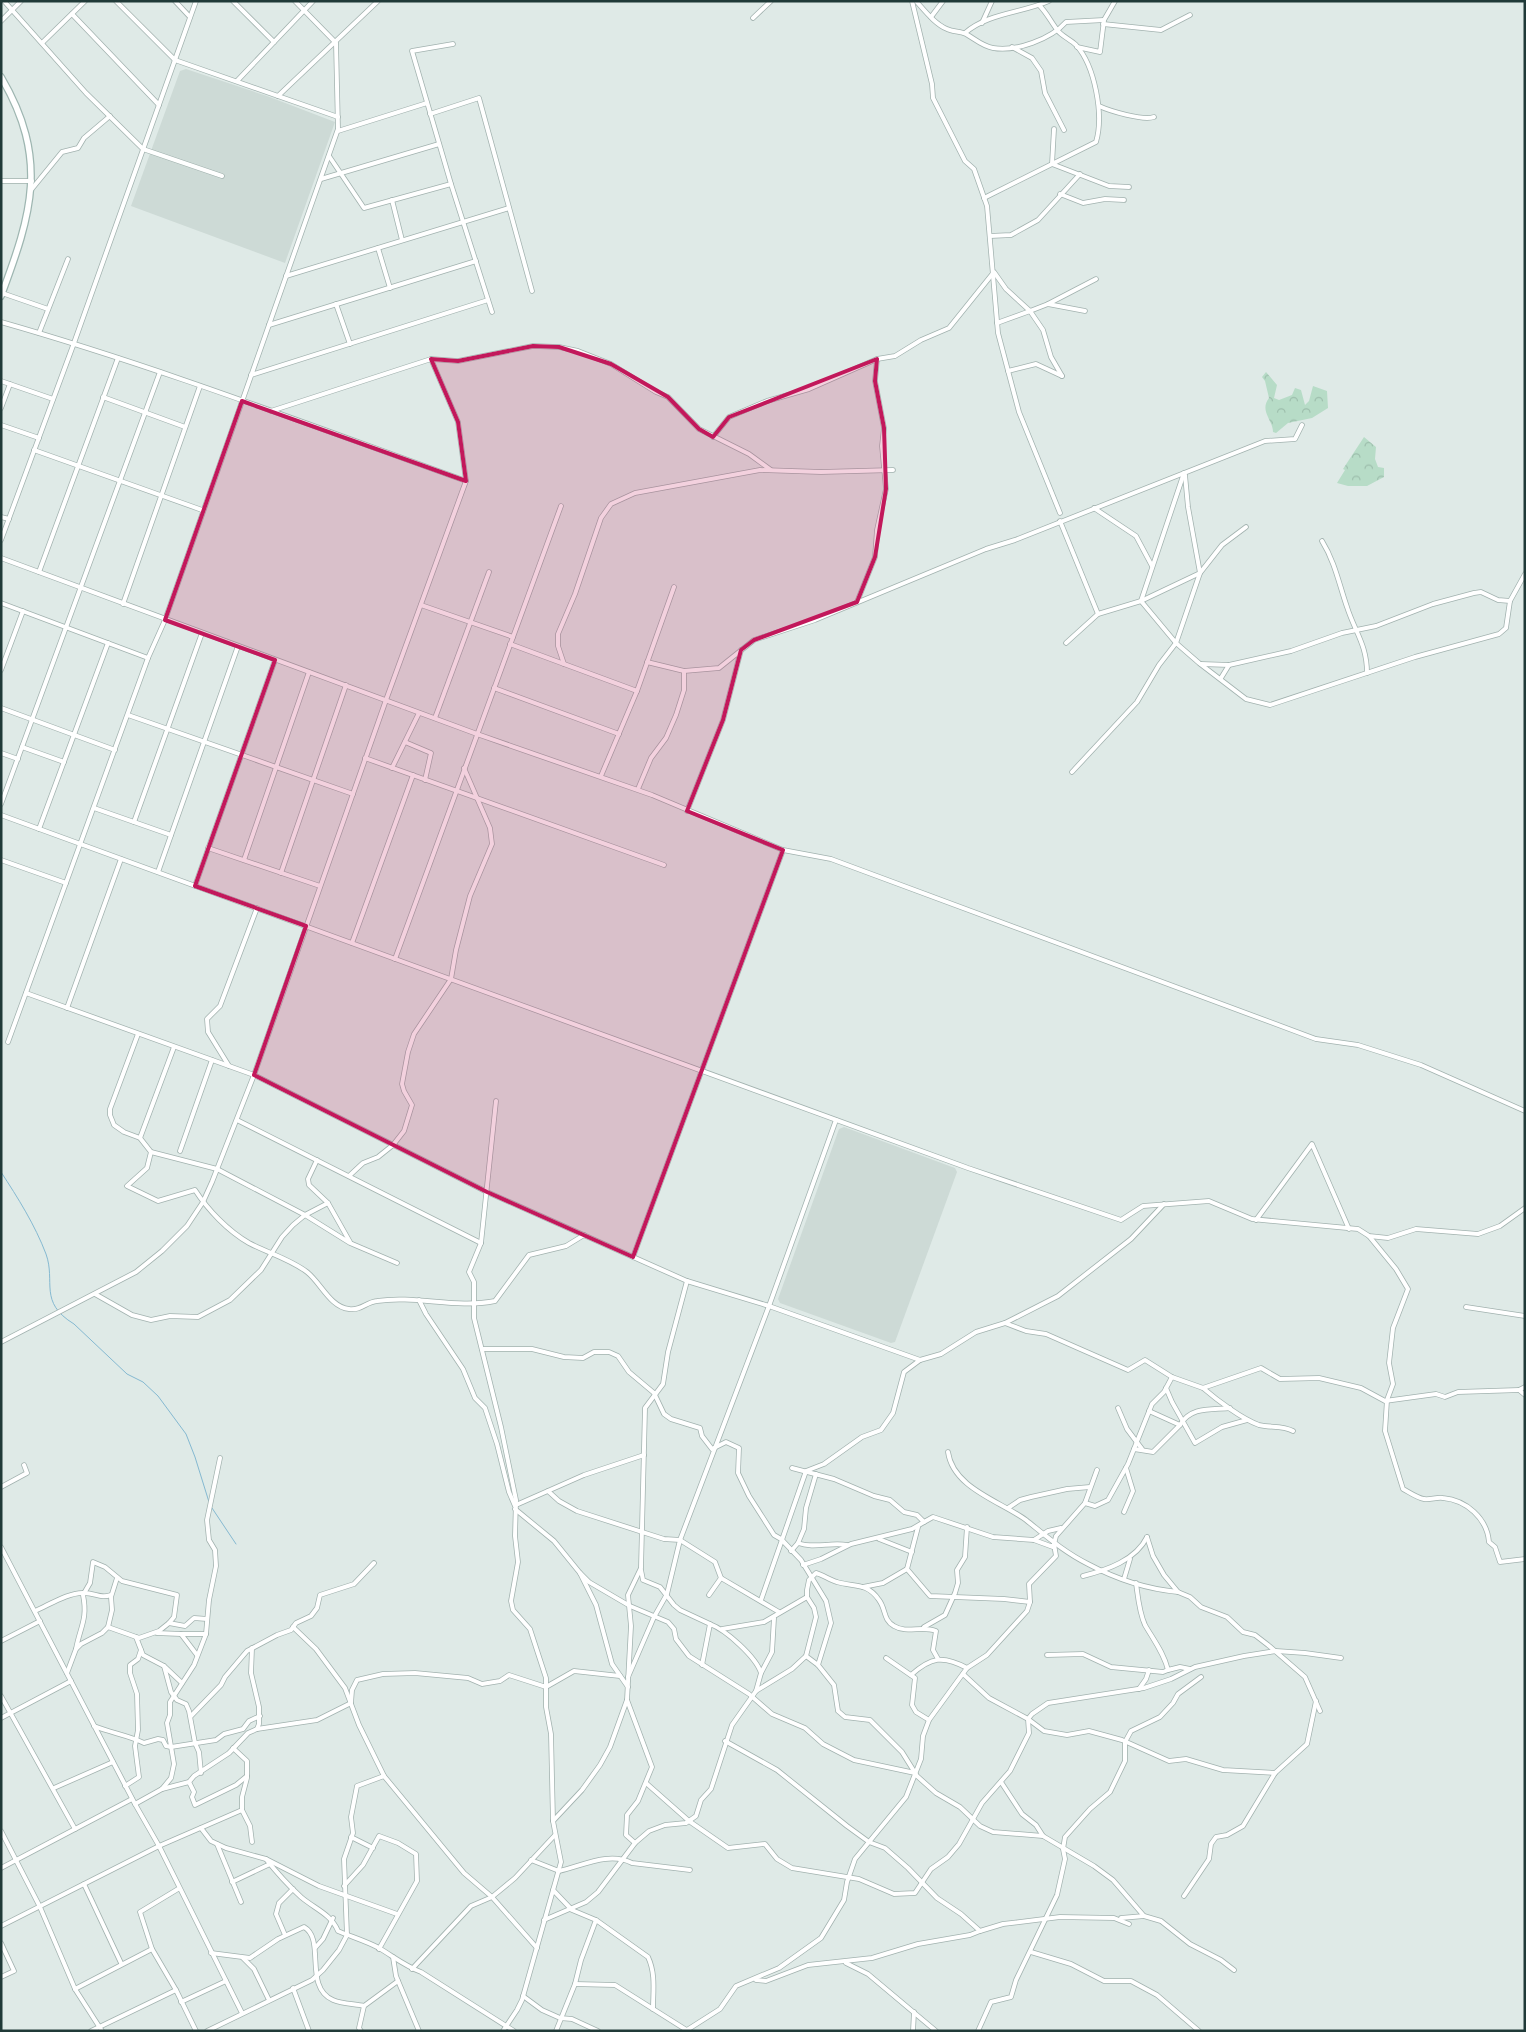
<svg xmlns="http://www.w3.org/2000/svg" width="1526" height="2032" viewBox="0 0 1526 2032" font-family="'Archivo Narrow',sans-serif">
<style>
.built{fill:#cddad6}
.forest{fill:url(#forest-crowns)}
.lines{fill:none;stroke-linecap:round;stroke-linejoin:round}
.stream{stroke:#85b9d1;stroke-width:1}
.street-casing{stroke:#a2b2af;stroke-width:5.5}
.secondary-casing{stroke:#9eb6b1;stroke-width:8}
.street{stroke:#fff;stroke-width:4}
.secondary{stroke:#fff;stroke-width:5.5}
.marked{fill:#c2185b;fill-opacity:0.2;stroke:#c2185b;stroke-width:4;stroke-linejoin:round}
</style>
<defs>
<pattern id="forest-crowns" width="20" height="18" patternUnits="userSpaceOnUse" patternTransform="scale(1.25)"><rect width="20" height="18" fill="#b7dcc7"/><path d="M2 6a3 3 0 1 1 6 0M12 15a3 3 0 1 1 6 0" fill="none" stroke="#9dbeac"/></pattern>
</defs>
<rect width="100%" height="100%" fill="#dfeae7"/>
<g class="built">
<path d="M186,69L267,96L335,122L285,263L131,206L180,71Z"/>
<path d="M844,1127L955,1168L957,1172L895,1342L891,1343L780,1303L778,1299L839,1129Z"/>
</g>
<g class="forest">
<path d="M1266,372L1277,385L1274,398L1279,400L1292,395L1295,388L1301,390L1305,405L1309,401L1313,386L1327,391L1328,408L1312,418L1288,423L1276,433L1273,432C1273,420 1259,411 1269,398L1265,381L1262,377Z"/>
<path d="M1364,437L1376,447L1375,459L1378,467L1384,468V477L1367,486H1348L1337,483L1345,470L1343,469Z"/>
</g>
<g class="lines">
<g class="stream">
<path d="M1,1172C18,1198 35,1225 46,1254C56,1282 38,1302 74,1324L127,1374L143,1382L158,1396L186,1434L195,1457L209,1502"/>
<path d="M212,1508L236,1544"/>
</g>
<g class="street-casing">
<g id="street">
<path d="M4,1L86,93L143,149L222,176"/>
<path d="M116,1L175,60L338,117"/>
<path d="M175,1L190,17"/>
<path d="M233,1L274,42"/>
<path d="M912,1L932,84L933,98L965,161L974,169L987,206L998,333L1019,412L1060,513"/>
<path d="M916,1C925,11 935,24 947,29C953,32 960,31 966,34C975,39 982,46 993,48C1016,52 1051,39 1066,22L1104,20"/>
<path d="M72,14L159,105"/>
<path d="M931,17L943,1"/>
<path d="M753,18L771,1"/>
<path d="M1,21L21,1"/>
<path d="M982,23L992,1"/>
<path d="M1103,24L1161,30L1190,15"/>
<path d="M965,33C988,13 1022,13 1049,1"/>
<path d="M43,42L85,1"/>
<path d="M453,44L412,51L451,184L492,312"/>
<path d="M1012,47L1032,58L1041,71L1045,93L1064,130"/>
<path d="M1077,47L1100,52L1104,20L1115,1"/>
<path d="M237,81L313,1"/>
<path d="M278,96L378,1"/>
<path d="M1099,106C1110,111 1143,121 1154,117"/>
<path d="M430,114L479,98L532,291"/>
<path d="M1054,129L1052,164L1109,186L1129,187"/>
<path d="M338,131L427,103"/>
<path d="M329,156L364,208L451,184"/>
<path d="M321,179L439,144"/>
<path d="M1,181H32"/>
<path d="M31,190L62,152L78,148L84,138L110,116"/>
<path d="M1060,194L1083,203L1105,199L1124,200"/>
<path d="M984,198L1096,142C1104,115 1095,66 1076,45C1071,40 1062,36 1058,31C1051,22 1047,13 1039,5"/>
<path d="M392,200L402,240"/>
<path d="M990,236L1011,235L1038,220L1080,174"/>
<path d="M378,248L390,288"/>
<path d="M286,276L509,208"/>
<path d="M2,293L48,309"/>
<path d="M336,304L350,344"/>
<path d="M1048,304L1096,279"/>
<path d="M1,322C159,367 312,426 466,481"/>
<path d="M997,323L1030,311L1043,330L1051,357L1062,376"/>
<path d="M269,325L476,261"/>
<path d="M39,333L68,259"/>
<path d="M1008,371L1036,364L1062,376"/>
<path d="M251,375L488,300"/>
<path d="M1,381L53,399"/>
<path d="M103,397L185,427"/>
<path d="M1,408L10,384"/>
<path d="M271,411L431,359L458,361L533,346L559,347L578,351L611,364L656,392L668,397L699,429L749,454L771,470"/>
<path d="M1,425L39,438"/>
<path d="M713,437L729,417L767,401L809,389L877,359L895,356L921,340L949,328L994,272L1006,289L1030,311L1048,304L1085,311"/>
<path d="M34,450L202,510"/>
<path d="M1184,473L1141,601L1176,643L1199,663L1246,699L1270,705L1415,657L1499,634L1506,628L1510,601L1525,574"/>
<path d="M1094,508L1136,536L1152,566"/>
<path d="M1,517L9,519"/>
<path d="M1060,521L1098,614"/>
<path d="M1,540L74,343L196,1"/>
<path d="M1322,541C1335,562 1339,584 1347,607C1355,632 1367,645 1367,673"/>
<path d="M1,558L477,734L652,795L783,850L831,859L1316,1039L1358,1045L1421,1065L1525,1111"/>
<path d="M39,572L118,358"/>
<path d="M857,602L875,557L877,530L886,489L882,446L884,428L875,381L877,359"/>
<path d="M1,603L148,658"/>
<path d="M123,604L200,386"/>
<path d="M421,605L513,637"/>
<path d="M1066,643L1098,614L1141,601L1200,573L1222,545L1246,527"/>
<path d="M510,644L637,691"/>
<path d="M647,662L684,671L719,668L754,640L815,620L986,549L1015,540L1265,441L1295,439L1302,425"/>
<path d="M564,664L558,646V634L575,594L601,518L611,504L635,493L760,470L821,472L893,470"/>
<path d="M1201,664L1229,665L1291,651L1342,633L1376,626L1433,604L1474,593L1481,592L1498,600L1510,601"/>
<path d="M1,670L23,611"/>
<path d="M1221,678L1229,665"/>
<path d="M494,688L619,734"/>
<path d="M1,708L115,750"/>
<path d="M128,715L353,794"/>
<path d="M435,718L489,572"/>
<path d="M405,742L431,753L425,780"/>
<path d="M22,747L64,762"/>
<path d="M1,753L18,759"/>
<path d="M365,758L664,865"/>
<path d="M392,768L419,713"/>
<path d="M1072,772L1137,702L1159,665L1176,643L1200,573L1188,507L1185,475"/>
<path d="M601,776L637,691L674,587"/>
<path d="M638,789L651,758L666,738L676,715L684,690V671"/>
<path d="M1,804L160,372"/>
<path d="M94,808L171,835"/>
<path d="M687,811L723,720L741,650"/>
<path d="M1,815L968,1168L1121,1220L1143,1206L1209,1201L1252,1219L1358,1229L1369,1236L1388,1238L1416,1229L1478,1234L1500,1226L1525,1208"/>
<path d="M134,822L202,633"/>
<path d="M39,829L108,643"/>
<path d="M208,848L320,886"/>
<path d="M1,860L66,883"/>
<path d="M244,860L309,672"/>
<path d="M158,872L238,646"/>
<path d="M281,873L346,685"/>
<path d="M195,886L275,660"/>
<path d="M352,943L413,775"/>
<path d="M395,959L561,506"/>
<path d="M26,993L254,1075L487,1192L687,1281L769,1306L920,1360"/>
<path d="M67,1008L121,859"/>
<path d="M138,1034L110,1109V1115L114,1125L124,1132L140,1138L151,1152L217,1169L305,1215L350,1243L397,1263"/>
<path d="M8,1042L148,658L165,620L338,129L336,43L295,1"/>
<path d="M229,1066L208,1032L207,1019L220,1006L257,908"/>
<path d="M496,1101L481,1243L469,1272L474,1282V1318L501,1427L516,1500L515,1536L518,1562L511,1601L513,1610L530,1629L546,1678V1707L551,1734L553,1821L561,1862L522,2000L517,2010L503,2031"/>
<path d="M237,1120L481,1243"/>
<path d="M140,1138L174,1047"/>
<path d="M180,1151L212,1060"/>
<path d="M151,1152L147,1168L127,1186L158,1201L195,1190C208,1210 228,1231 249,1243C268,1253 290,1259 307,1272C321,1283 330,1307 349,1309C361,1311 366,1302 377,1301C416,1295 456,1309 495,1301L529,1255L566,1246L584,1235"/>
<path d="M317,1160L308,1179L309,1185L328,1203L350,1242"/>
<path d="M349,1176L363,1163L378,1157L393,1145L404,1131L412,1105L404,1091L402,1084L408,1052L414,1034L451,979L456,950L470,896L492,844L490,828L464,768"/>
<path d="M1256,1220L1312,1144L1349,1229"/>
<path d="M1369,1236L1396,1269L1408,1289L1393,1328L1389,1363L1393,1384L1387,1400L1385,1431L1403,1489C1409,1492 1417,1498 1424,1499C1430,1500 1437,1497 1443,1498C1466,1500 1487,1518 1489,1542L1495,1547L1500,1562L1525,1559"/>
<path d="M633,1257L783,850"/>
<path d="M95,1294L132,1315L151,1320L170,1316L198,1317L230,1300L261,1270L282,1237L293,1225L305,1215L328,1203"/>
<path d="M419,1300L426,1314L463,1369L475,1398L485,1408L497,1444L509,1492L515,1506"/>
<path d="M1466,1307L1525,1316"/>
<path d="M1005,1323L1058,1296L1131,1239L1164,1204"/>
<path d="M1,1342L136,1272L162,1251L187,1226L203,1202L212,1182L254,1075L386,700L466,481L458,422L431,359"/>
<path d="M482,1349H532L564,1357L583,1358L594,1352H609L618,1356L629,1372L654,1393L664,1414L671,1419L700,1428L702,1436L712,1449L726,1442L739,1448L738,1473L749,1496L774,1535L781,1539L801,1560L826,1601L831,1623L818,1665"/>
<path d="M1525,1387L1519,1390L1525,1395"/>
<path d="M1166,1388L1172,1402L1195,1443L1222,1427L1247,1420"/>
<path d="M1203,1388C1217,1400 1242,1419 1259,1425C1271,1428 1282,1425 1293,1431"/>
<path d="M1118,1408L1127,1429L1142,1449"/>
<path d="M1149,1411L1180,1425C1191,1406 1212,1410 1230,1408"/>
<path d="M1134,1449L1153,1452L1180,1425"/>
<path d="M948,1452C953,1488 1000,1501 1026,1520C1046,1536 1064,1552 1088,1564C1116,1579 1147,1589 1178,1592"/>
<path d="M792,1468L834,1479L874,1496L890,1500L904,1512L917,1515L924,1522L933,1517L993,1537L1034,1540L1053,1547L1054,1544"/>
<path d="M1,1487L27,1473L24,1465"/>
<path d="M548,1491L559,1501L577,1511L664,1539L680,1540L715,1562L721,1578L779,1612"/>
<path d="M1085,1503L1095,1506L1108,1500L1128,1464L1152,1404L1164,1392L1172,1377"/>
<path d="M516,1505L584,1475L644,1455"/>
<path d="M1008,1508L1020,1500L1031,1497L1067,1489L1090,1487"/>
<path d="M515,1509L554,1541L580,1573L596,1605L612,1664L628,1687"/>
<path d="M1124,1512L1133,1491L1126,1468"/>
<path d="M918,1527L907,1569L930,1596L1004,1599L1030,1602"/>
<path d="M1147,1537L1153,1556L1164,1575L1178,1592L1190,1597L1201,1607L1227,1617L1243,1632L1255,1635L1268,1645L1305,1677L1320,1711"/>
<path d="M879,1539L912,1552"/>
<path d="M1034,1540L1048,1531L1061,1528"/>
<path d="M798,1543L804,1529L806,1508L816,1474"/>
<path d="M1,1547L135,1804L159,1846L242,2013"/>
<path d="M791,1551L798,1543C814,1549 830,1542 847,1545"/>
<path d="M803,1565L821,1559L851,1544L912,1529L924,1522"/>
<path d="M641,1570L643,1580L660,1587L674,1605L680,1610L710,1624"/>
<path d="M580,1573L589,1582L630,1606L668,1622L674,1629L676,1639L689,1656L749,1694L772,1714L805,1728L823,1744L854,1760L915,1773"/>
<path d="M1083,1576C1107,1570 1136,1560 1147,1537"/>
<path d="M1124,1579L1130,1559"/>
<path d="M1136,1583C1138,1597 1139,1612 1145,1625C1153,1639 1164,1653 1168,1670L1180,1667L1190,1669"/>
<path d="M863,1587L883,1583L907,1569"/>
<path d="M709,1595L721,1578"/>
<path d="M761,1600L806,1471L824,1464L862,1437L881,1430L893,1413L904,1372L920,1360L941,1354L976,1332L1005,1323L1026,1331L1046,1334L1128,1370L1145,1360L1172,1377L1203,1388L1261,1368L1280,1379L1319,1378L1361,1388L1385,1401L1436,1394L1445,1397L1458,1392L1519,1390"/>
<path d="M35,1611C49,1605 69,1592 84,1593C96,1593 100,1599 111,1595"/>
<path d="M108,1627L139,1638L159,1631L169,1623L185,1626L194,1618L207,1619"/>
<path d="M293,1627L316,1649L345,1688L359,1725L384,1776L464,1873L492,1897L537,1948"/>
<path d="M924,1627L945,1615L955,1593L958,1583L957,1570L965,1557L967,1527"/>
<path d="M722,1629L764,1622L807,1597"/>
<path d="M157,1633L181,1634L197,1655"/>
<path d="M181,1634H206"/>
<path d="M136,1637L143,1655L164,1666L182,1683"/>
<path d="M1,1641L40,1621"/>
<path d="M76,1649C80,1627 88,1619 83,1595L90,1583L93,1562L105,1567L122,1581L177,1595L174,1617L169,1623"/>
<path d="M1047,1655L1083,1654L1111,1667L1163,1672L1168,1670"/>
<path d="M806,1656L818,1665L834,1685L838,1711L845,1717L870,1720L902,1752L917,1776L936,1793L960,1807L980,1826L993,1832L1043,1836"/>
<path d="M886,1658L915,1678L912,1705L916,1712L929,1720"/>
<path d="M702,1665L710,1624C726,1630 756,1657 761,1673"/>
<path d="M164,1666L171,1692L177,1700L186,1704L189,1711L195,1743L199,1752L201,1773"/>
<path d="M67,1673L76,1649L81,1644L102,1633L108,1627L112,1610L111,1597L117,1578"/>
<path d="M963,1674L989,1698L1028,1719L1044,1731L1067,1735L1089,1731L1122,1740L1169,1761L1186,1759L1223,1770L1275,1773"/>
<path d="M911,1675C931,1657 943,1655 967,1668"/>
<path d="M628,1677L654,1617L667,1594L680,1540L769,1306L836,1120"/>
<path d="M1139,1689L1146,1679L1149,1670"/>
<path d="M756,1691L761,1673L772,1652L774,1618"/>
<path d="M1,1696L75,1829"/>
<path d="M627,1700L652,1767L638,1801L627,1815L626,1835L635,1843"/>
<path d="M191,1716L221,1685L225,1677L247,1651L277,1635L291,1630L296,1623L311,1616L317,1608L320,1595L354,1584L374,1563"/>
<path d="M1,1718L71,1681"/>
<path d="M94,1726C111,1733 128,1735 144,1743L158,1739L163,1740L166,1746L171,1747L216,1740L224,1734L243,1729L249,1721L260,1716"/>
<path d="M257,1729L317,1720L351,1703L352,1690L357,1680L383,1674L415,1673L468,1678L482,1684L500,1681L509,1675L546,1687L574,1671L620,1676"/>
<path d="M725,1741L777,1770L847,1826L869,1842L885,1848L908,1868L937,1898L961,1914L980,1931L1003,1924L1060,1917L1114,1918L1129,1924"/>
<path d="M233,1748L247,1761V1778L242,1797V1810L250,1826L252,1842"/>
<path d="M189,1782L194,1792L192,1797L195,1805L236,1785L247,1776"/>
<path d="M1001,1782L1022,1814L1036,1825L1043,1836L1094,1866L1113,1880L1144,1916L1161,1921L1190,1944L1221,1960L1234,1970"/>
<path d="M646,1783L689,1821L728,1848L765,1844L777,1859L792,1868L859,1879L894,1894L915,1893L931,1869L948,1857L959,1844L982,1803L1010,1771L1029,1733L1028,1719L1032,1714L1048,1703L1144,1688L1171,1679L1195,1667L1244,1656L1276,1651L1305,1653L1341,1658"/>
<path d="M125,1786L139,1777L135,1746L138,1730L137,1694L130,1673V1665L138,1659L141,1650"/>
<path d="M54,1788L113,1762"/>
<path d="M162,1789L189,1782L194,1776L229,1753L248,1733L257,1729L259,1724V1707L251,1673L252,1648"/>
<path d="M135,1804L162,1789L171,1778L174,1764L167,1723L170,1715V1702L194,1665L206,1634L209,1600L216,1566L215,1550L209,1540L207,1520L220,1458"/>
<path d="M553,1821L582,1790L600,1765L610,1747L627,1700L631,1626L628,1595L641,1568L645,1408L663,1384L668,1352L687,1281"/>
<path d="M201,1828L211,1841L226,1848L266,1859L319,1886L397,1914"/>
<path d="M1,1831L40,1907L75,1989L102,2031"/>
<path d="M351,1837L373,1848"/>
<path d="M217,1844L241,1902"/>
<path d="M266,1859C277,1873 288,1885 301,1897C315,1909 331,1914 338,1931C352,1937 366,1941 379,1948C394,1957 405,1966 421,1972L514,2031"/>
<path d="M531,1860L559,1871C582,1866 609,1851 632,1863L690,1870"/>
<path d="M1,1868L132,1799"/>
<path d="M232,1882L270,1864"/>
<path d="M84,1884L121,1963"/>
<path d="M344,1886L363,1865L379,1836L398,1843L416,1854L417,1881L379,1949"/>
<path d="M178,1889L140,1912L152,1949L176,1990L196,2031"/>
<path d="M553,1890L572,1910L596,1920L648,1957C656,1974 653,1992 653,2009"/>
<path d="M1184,1896L1209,1859L1211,1844L1216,1837L1227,1835L1243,1826L1275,1773L1307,1744L1316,1701"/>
<path d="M1121,1918L1144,1916"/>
<path d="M544,1920L586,1902L598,1892L635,1843L649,1831L665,1825L686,1823L696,1816L701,1800L711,1789L732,1725L756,1691L792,1669L806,1656L816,1617L814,1608L807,1597V1590L809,1580L816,1573C823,1575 830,1580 837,1582C853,1587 867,1582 879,1600C886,1609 883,1620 894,1626C907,1634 922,1625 936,1631L933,1650L938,1659"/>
<path d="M1,1926L159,1846L242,1810"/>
<path d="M285,1935L276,1914L279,1903L293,1889"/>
<path d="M1,1943L14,1971L1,1977"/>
<path d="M315,1948L323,1939L333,1918"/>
<path d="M1031,1952L1071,1964L1104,1981H1131L1157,1995L1199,2031"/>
<path d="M211,1953L250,1958L278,1939L304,1927C326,1939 303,1987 333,2000C342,2004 355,2004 364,2006"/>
<path d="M393,1957L396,1976L419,2031"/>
<path d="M243,1958L254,1969L269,2000"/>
<path d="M846,1963L868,1974L936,2031"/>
<path d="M412,1969L471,1906L492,1897L515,1878L555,1835"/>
<path d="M756,1980L766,1981L808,1965L872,1958L918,1944L970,1935L980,1931"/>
<path d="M575,1984L615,1985L688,2031"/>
<path d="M293,1988L309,2031"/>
<path d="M75,1989L152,1949"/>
<path d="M523,1996L542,2010L560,2018L572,2019L598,2031"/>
<path d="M181,2002L226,1981"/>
<path d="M687,2030L720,2009L736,1986L779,1968L821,1938L844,1900L847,1882L855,1859L906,1797L921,1759L923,1736L929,1720L967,1668L987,1655L1027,1611L1030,1602L1029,1584L1056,1556L1054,1544L1056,1536L1085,1503L1097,1470"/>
<path d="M91,2031L176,1990"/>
<path d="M207,2031L312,1980L323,1970L339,1950L347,1935L344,1859L353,1833L351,1817L357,1786L384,1776"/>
<path d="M361,2031L359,2028L364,2006L398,1981"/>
<path d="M556,2031L575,1984L581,1960L596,1920"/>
<path d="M913,2031L914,2012"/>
<path d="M978,2031L991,2002L1011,1997L1016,1980L1057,1895L1065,1859L1063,1849L1065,1837L1090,1809L1110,1792L1125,1761V1742L1131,1731L1160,1717L1173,1703L1178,1694L1201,1677"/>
</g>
</g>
<g class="secondary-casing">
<path id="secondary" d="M1,77C49,159 32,213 1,296"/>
</g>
<use href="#street" class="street"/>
<use href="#secondary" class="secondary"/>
</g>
<path class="marked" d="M533,346L559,347L611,364L668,397L699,429L713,437L729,417L877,359L875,381L884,428L886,489L875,557L857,602L754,640L741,650L723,720L687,811L783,850L633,1257L487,1192L254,1075L306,926L195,886L275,660L165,620L242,401L466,481L458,422L431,359L458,361Z"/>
<rect width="1526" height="2032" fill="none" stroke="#203a38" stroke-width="5"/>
</svg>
